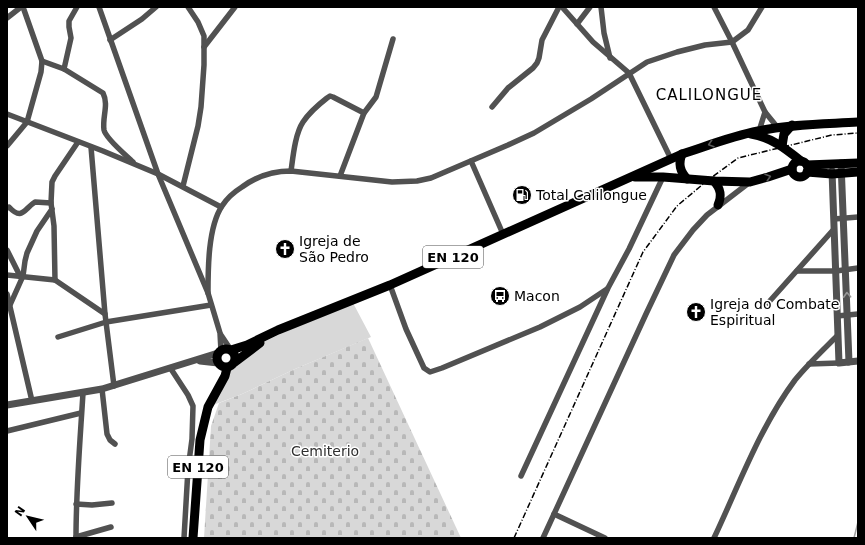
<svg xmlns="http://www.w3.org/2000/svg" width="865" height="545" viewBox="0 0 865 545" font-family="'DejaVu Sans',sans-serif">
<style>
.grass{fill:#d8d8d8}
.cemetery{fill:url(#cemetery-stones)}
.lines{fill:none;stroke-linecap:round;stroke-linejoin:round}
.stream{stroke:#9f9f9f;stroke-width:1.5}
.minor{stroke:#515151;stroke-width:5.5}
.tertiary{stroke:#515151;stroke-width:7}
.primary{stroke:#000;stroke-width:9}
.rail{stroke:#000;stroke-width:1.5;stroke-dasharray:6 2 1 2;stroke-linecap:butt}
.oneway{stroke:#595959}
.oneway2{stroke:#979797}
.labels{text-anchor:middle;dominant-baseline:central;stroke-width:3;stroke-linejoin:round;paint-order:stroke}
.shield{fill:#fff;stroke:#4c4c4c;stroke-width:1}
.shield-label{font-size:13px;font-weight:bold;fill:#000}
.poi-label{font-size:14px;fill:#000;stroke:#fff;text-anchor:start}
.park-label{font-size:14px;fill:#2f2f2f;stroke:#fff}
.neighbourhood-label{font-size:15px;letter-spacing:1px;fill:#000;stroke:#fff}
</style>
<defs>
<pattern id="cemetery-stones" width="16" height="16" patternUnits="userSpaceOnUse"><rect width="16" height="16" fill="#d8d8d8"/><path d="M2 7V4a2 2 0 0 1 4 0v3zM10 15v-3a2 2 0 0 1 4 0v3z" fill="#b8b8b8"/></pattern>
</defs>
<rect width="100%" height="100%" fill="#fff"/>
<path class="grass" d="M352,301L371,337L295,369L242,394L208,407L230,367L259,344Z"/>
<path class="cemetery" d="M368,338L461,538H204L211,426L219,403L242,394L295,369Z"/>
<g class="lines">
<path class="stream" d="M854,538L858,522"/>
<g class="minor">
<path d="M77,7L69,21V27L71,38L64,69L103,93C109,105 102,117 104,130C106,139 126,155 133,162"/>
<path d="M99,7L158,174L208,293L220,333L221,351"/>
<path d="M562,7L593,42L629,73L671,159"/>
<path d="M601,7L604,33L610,58"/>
<path d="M714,7L732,42L765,112L778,128"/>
<path d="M7,18L21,7"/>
<path d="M577,24L590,7"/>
<path d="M110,40L142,19L156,7"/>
<path d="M204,47L235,7"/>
<path d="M42,61L64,69"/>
<path d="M492,107L508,88L533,68L537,63L539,58L542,40L559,7"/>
<path d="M7,114L103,151L158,174L221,207"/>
<path d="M759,131L765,112"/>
<path d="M7,146L27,122L41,72L42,61L23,7"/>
<path d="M91,147L105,314L114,386"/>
<path d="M471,161L503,234"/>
<path d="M291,171C293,157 295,134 303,122C309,113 318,105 327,98L330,96L333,97L364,113"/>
<path d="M340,176L364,113L376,97L393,39"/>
<path d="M183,186L198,126L201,107L204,65V36L198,22L188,7"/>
<path d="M7,208L9,207C22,221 24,209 35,202L51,203"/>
<path d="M834,219L858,217"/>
<path d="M7,250L20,276"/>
<path d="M797,271H836L858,268"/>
<path d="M7,275L55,280L105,314"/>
<path d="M55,280L54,226L51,203L52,182L55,176L78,142"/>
<path d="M390,285L406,329L424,368L430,372L442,368L540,327L580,307L607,289"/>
<path d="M208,293C208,269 208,227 222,206C227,198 234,192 242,187C257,176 272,171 291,171L392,182L417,181L431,178L508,145L534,133L591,99L647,62L677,52L705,45L732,42L748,30L762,7"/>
<path d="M7,294L32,401"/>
<path d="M768,303L834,229"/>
<path d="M10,305L23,276L25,261L27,253L37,231L52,209"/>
<path d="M837,316L858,314"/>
<path d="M221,335L231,350"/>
<path d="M58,337L106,322L211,305"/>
<path d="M809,364L839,363"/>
<path d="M171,369L188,395L193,406L192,439L188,469L184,538"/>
<path d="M102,389L107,434L110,440L115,444"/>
<path d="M7,431L81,413"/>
<path d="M521,476L608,288L629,249L663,177"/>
<path d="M76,504L92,505L112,503"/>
<path d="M554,514L605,538"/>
<path d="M76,537L111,527"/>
<path d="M76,538C76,489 80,442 83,393"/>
<path d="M543,538L646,314L674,255L693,230L707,215L750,182"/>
<path d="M714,538C739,485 760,427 795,380C808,364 823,350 838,335"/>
</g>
<g class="tertiary">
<path d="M841,163L849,362"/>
<path d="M832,171L839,363L858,361"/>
<path d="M200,361L218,363"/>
<path d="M7,405L102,389L218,353"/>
</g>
<g class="primary">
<path d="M751,134C771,137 786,149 801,161"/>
<path d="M782,146L784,134L792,125"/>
<path d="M682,154C678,164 680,171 687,179"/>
<circle cx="800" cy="169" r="8"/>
<path d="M807,165L858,163"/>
<path d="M807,172L832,174L858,172"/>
<path d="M635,177H663L714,181L750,182L768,177L792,169"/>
<path d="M714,181C721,189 722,196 718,205"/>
<circle cx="226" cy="358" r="9"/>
<path d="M231,350L247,345L278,330L390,285L682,154C707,146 732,136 758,131C791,124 825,124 858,122"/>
<path d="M235,362L260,343"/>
<path d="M193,538L200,440L208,407L225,376L227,368"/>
</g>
<path class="rail" d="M514,538L643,252L677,206L708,180L738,158L832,135L858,133"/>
</g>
<defs><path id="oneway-chevron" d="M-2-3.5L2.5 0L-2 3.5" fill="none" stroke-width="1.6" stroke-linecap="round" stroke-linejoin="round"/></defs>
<g class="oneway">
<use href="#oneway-chevron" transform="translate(711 144) rotate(162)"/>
<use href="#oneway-chevron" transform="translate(768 177) rotate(-17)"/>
</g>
<use class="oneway2" href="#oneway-chevron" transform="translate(847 295) rotate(-93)"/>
<defs>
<g id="fuel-disc" transform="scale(1)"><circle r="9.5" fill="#000" stroke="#fff"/><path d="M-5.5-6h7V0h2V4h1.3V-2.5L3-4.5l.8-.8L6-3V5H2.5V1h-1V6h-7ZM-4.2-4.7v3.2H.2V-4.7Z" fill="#fff"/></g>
<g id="church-disc" transform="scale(1)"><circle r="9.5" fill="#000" stroke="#fff"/><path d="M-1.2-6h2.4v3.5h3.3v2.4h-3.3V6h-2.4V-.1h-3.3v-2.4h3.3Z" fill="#fff"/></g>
<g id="bus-disc" transform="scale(1)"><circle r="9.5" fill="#000" stroke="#fff"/><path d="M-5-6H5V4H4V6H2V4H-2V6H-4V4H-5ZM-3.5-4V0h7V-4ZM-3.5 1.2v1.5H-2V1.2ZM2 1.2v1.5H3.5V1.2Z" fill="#fff"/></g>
</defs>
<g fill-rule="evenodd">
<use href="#fuel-disc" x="522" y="195"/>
<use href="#church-disc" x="285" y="249"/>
<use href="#bus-disc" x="500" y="296"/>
<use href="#church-disc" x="696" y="312"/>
</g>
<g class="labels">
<g class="shield">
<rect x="423" y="246" width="60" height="22" rx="3"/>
<rect x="168" y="456" width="60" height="22" rx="3"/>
</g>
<g class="shield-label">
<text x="453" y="257">EN 120</text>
<text x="198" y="467">EN 120</text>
</g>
<g class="poi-label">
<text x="536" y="195">Total Calilongue</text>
<text x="299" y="241">Igreja de<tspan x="299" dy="16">São Pedro</tspan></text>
<text x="514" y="296">Macon</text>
<text x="710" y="304">Igreja do Combate<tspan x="710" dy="16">Espiritual</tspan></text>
</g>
<g class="park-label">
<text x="325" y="451">Cemiterio</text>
</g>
<g class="neighbourhood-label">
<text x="709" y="95">CALILONGUE</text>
</g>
</g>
<rect width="865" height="545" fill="none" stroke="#000000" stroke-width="16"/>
<g transform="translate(28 517) rotate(305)" stroke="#ffffff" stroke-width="3" paint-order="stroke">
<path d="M0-3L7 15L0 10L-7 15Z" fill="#000000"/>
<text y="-6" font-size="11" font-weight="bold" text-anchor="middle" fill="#000000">N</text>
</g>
</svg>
